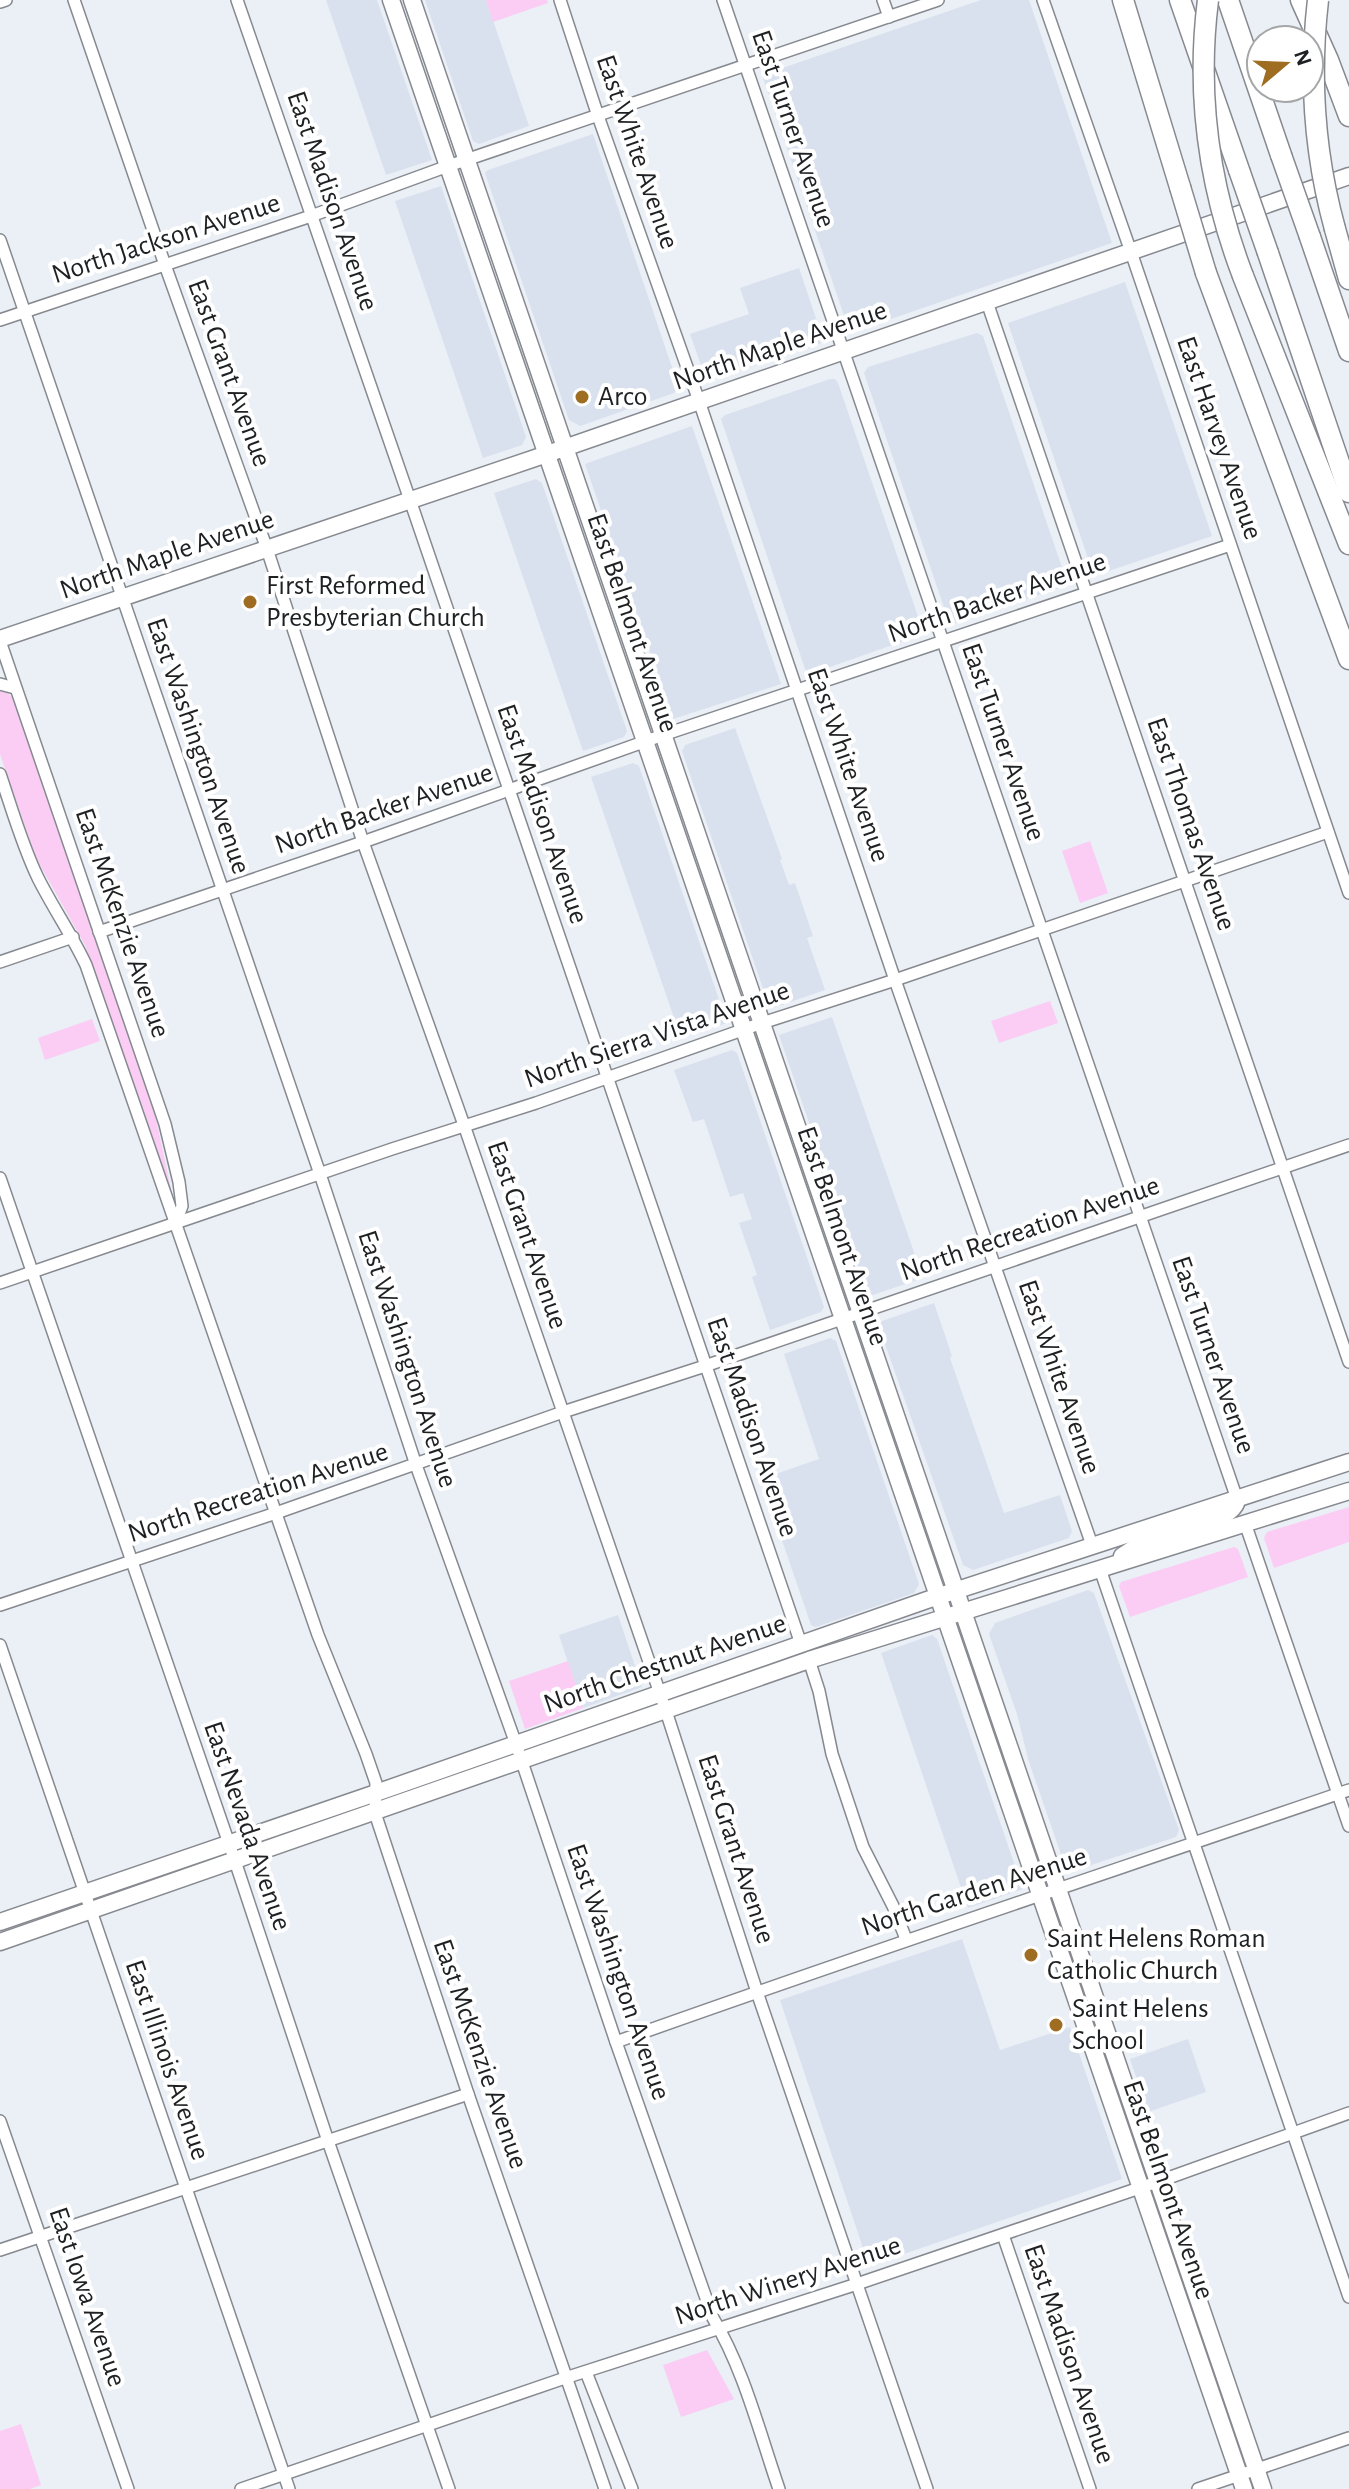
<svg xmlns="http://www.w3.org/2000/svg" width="1349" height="2489" viewBox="0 0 1349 2489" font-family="'Alegreya Sans',sans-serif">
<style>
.built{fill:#dae1ee}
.green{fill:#fbcdf4}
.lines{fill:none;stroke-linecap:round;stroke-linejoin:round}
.street-casing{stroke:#86898f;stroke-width:14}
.secondary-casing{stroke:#86898f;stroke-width:19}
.highway-casing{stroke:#86898f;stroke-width:23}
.street{stroke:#fff;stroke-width:11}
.secondary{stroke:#fff;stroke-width:16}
.highway{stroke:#fff;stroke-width:20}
.highway-bridge-casing{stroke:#86898f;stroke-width:23;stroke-linecap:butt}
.highway-bridge{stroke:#fff;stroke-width:20}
.poi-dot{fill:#9f6d22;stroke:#fff;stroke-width:3}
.labels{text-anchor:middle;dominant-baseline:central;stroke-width:8;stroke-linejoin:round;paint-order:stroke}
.street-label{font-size:28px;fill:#1e2022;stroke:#fff}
.poi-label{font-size:28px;fill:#1e2022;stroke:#fff;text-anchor:start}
</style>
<rect width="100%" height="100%" fill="#ebeff6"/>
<g class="built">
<path d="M326,0H377L432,160L386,175Z"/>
<path d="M425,0H486L529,126L479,144L473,141Z"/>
<path d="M981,0H1029L1112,243L850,333L762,75Z"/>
<path d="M593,134L679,388L674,393L580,426L569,420L485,173L488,170Z"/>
<path d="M441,186L526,437L522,445L483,458L395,201Z"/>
<path d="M799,268L824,342L707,382L690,334L749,314L740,288Z"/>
<path d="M1125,282L1212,536L1094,576L1008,323Z"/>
<path d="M977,333L983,336L1068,585L950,625L864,373L868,367Z"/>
<path d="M830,379H835L838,383L924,634L807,675L721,419L725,415Z"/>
<path d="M692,426L781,684L673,719L585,464Z"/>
<path d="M536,479L542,483L627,731L624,737L583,751L494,493Z"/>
<path d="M735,728L782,859L780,860L789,885L795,883L813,936L807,938L825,990L770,1009L682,751L685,745Z"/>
<path d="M633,763L639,766L727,1023L681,1038L591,777Z"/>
<path d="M832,1017L923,1278L873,1295L867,1292L779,1035Z"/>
<path d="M732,1050L737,1053L824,1307L821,1312L770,1330L752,1277L757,1275L739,1223L752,1219L743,1193L730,1197L704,1119L693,1122L674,1070Z"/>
<path d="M934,1303L952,1356L950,1358L1004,1513L1060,1495L1072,1531L1069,1538L973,1570L963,1565L879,1327L882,1321Z"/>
<path d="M830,1338L836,1341L919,1584L914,1593L816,1627L811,1625L761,1479L819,1459L784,1354Z"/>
<path d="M1088,1590L1094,1593L1179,1830L1176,1837L1073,1871L1065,1866L1028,1759L1017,1714L989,1634L995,1623Z"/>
<path d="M618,1615L642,1687L583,1708L559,1635Z"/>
<path d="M932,1635L937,1639L1023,1889L968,1908L881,1653Z"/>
<path d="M962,1939L1000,2050L1070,2027L1122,2179L869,2266L780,2000Z"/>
<path d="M1188,2039L1206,2092L1148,2112L1130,2059Z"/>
</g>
<g class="green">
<path d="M486,0H547L548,3L493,22Z"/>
<path d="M0,690L5,691L12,697L155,1114L175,1208L85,945L36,858L0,754Z"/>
<path d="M1090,841L1108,893L1080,903L1062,851Z"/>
<path d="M1050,1001L1058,1023L999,1043L991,1021Z"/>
<path d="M92,1019L100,1041L45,1060L38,1038Z"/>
<path d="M1349,1507V1542L1274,1568L1264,1538L1267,1532Z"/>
<path d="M1234,1547L1238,1549L1248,1577L1130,1617L1119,1586L1121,1582Z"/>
<path d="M568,1661L583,1708L525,1729L509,1681Z"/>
<path d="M707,2350L734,2399L681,2417L663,2365Z"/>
<path d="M21,2424L41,2485L30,2489H0V2431Z"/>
</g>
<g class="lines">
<g class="street-casing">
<g id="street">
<path d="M74,0L165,265L267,549L363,842L464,1125L666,1711L757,1992L927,2489"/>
<path d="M237,0L410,500L801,1644"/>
<path d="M560,0L598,116L699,401L895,980L1092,1545"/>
<path d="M723,0L1237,1499"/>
<path d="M883,0L889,17"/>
<path d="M1043,0L1131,252L1349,893"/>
<path d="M0,2L6,0"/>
<path d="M0,240L320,1174L416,1465L516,1744L616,2042L713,2318C744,2370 759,2431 779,2489"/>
<path d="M987,302L1349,1362"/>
<path d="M0,320L311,216L448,166L938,0"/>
<path d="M0,641L165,1124L179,1182L182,1206L176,1223"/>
<path d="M0,684L15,688"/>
<path d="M0,774C12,809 22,845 38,878C53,908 72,935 86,965L318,1635L366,1754L376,1783L375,1813L468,2094L605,2489"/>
<path d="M99,932L363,842L663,735L1230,545"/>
<path d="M0,962L73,937"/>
<path d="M0,1178L235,1861L328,2141L449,2489"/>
<path d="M0,1283L392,1149L536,1103L762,1023L895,980L1328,832"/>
<path d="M1245,1523L1349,1826"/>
<path d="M1100,1569L1349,2297"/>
<path d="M0,1605L276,1513L563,1412L705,1366L1349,1145"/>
<path d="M0,1645L289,2489"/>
<path d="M809,1660L819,1691L832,1754L863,1847L893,1906L906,1939"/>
<path d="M616,2042C859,1955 1104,1874 1349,1790"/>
<path d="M0,2121L128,2489"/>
<path d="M1003,2235L1090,2489"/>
<path d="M0,2250L468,2094"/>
<path d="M586,2372L632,2489"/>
<path d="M241,2489L565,2378L857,2284L1157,2182L1349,2113"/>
<path d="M1198,2489L1349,2438"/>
</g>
</g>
<g class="secondary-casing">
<g id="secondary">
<path d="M391,0L1244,2489"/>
<path d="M412,0L1263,2489"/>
<path d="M0,639L547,454L1349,176"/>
<path d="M1122,1556C1129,1552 1136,1546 1144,1543C1165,1534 1236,1523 1237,1499"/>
<path d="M0,1922L376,1793L927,1600L1349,1462"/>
<path d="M0,1942L809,1660L1349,1491"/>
</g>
</g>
<g class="highway-casing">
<g id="highway">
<path d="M1123,0L1180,187"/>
<path d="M1180,0L1239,170"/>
<path d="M1228,0L1281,155"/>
<path d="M1301,0L1328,60L1349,116"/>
<path d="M1335,229L1349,279"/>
<path d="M1310,237L1349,351"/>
<path d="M1268,253L1349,492"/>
<path d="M1206,273L1349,659"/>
<path d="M1243,276L1349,544"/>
</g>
</g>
<use href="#street" class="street"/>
<use href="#secondary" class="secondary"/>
<use href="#highway" class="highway"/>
<g class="highway-bridge-casing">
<g id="highway-bridge">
<path d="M1208,0C1196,95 1209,187 1243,276"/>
<path d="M1318,0C1309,78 1314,153 1335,229"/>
<path d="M1281,155L1310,237"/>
<path d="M1239,170L1268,253"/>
<path d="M1180,187L1206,273"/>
</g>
</g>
<use href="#highway-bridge" class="highway-bridge"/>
</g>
<g class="poi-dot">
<circle cx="582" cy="397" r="8"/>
<circle cx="250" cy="602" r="8"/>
<circle cx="1031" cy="1955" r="8"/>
<circle cx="1056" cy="2025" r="8"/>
</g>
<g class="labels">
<g class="street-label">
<text transform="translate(793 129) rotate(71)">East Turner Avenue</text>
<text transform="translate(637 152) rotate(71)">East White Avenue</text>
<text transform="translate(332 201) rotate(71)">East Madison Avenue</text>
<text transform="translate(166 239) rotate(-18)">North Jackson Avenue</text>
<text transform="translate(780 346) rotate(-19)">North Maple Avenue</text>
<text transform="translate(229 373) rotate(70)">East Grant Avenue</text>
<text transform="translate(1219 438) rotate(71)">East Harvey Avenue</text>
<text transform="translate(167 555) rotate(-19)">North Maple Avenue</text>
<text transform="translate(997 598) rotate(-19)">North Backer Avenue</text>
<text transform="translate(632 623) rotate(71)">East Belmont Avenue</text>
<text transform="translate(1003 742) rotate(71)">East Turner Avenue</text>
<text transform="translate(198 746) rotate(71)">East Washington Avenue</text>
<text transform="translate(848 765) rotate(71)">East White Avenue</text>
<text transform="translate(384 809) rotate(-19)">North Backer Avenue</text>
<text transform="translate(542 814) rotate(71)">East Madison Avenue</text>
<text transform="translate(1191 824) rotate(71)">East Thomas Avenue</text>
<text transform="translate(122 923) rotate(71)">East McKenzie Avenue</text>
<text transform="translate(657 1035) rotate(-19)">North Sierra Vista Avenue</text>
<text transform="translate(1030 1229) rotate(-19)">North Recreation Avenue</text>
<text transform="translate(527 1235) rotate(71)">East Grant Avenue</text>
<text transform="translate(842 1236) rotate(71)">East Belmont Avenue</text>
<text transform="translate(1213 1355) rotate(71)">East Turner Avenue</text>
<text transform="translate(407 1359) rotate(72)">East Washington Avenue</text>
<text transform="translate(1059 1377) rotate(71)">East White Avenue</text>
<text transform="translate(752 1427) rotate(71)">East Madison Avenue</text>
<text transform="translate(258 1493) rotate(-18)">North Recreation Avenue</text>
<text transform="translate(665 1664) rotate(-19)">North Chestnut Avenue</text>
<text transform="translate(247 1826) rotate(71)">East Nevada Avenue</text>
<text transform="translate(736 1849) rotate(72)">East Grant Avenue</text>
<text transform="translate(974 1892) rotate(-18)">North Garden Avenue</text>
<text transform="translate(618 1972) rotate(71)">East Washington Avenue</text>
<text transform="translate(480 2054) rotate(71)">East McKenzie Avenue</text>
<text transform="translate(167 2060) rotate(71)">East Illinois Avenue</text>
<text transform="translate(1168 2190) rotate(71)">East Belmont Avenue</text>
<text transform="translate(788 2281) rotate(-18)">North Winery Avenue</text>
<text transform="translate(87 2297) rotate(71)">East Iowa Avenue</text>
<text transform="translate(1069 2354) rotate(71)">East Madison Avenue</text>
</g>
<g class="poi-label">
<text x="598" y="397">Arco</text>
<text x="266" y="586">First Reformed<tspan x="266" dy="32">Presbyterian Church</tspan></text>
<text x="1047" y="1939">Saint Helens Roman<tspan x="1047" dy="32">Catholic Church</tspan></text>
<text x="1072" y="2009">Saint Helens<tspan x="1072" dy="32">School</tspan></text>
</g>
</g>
<g transform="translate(1285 64) rotate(71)"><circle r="38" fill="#ffffff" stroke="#a5a6a7" stroke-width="2"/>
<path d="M0-6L14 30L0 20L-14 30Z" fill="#9f6d22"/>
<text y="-12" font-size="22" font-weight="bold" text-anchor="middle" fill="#1e2022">N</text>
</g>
</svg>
